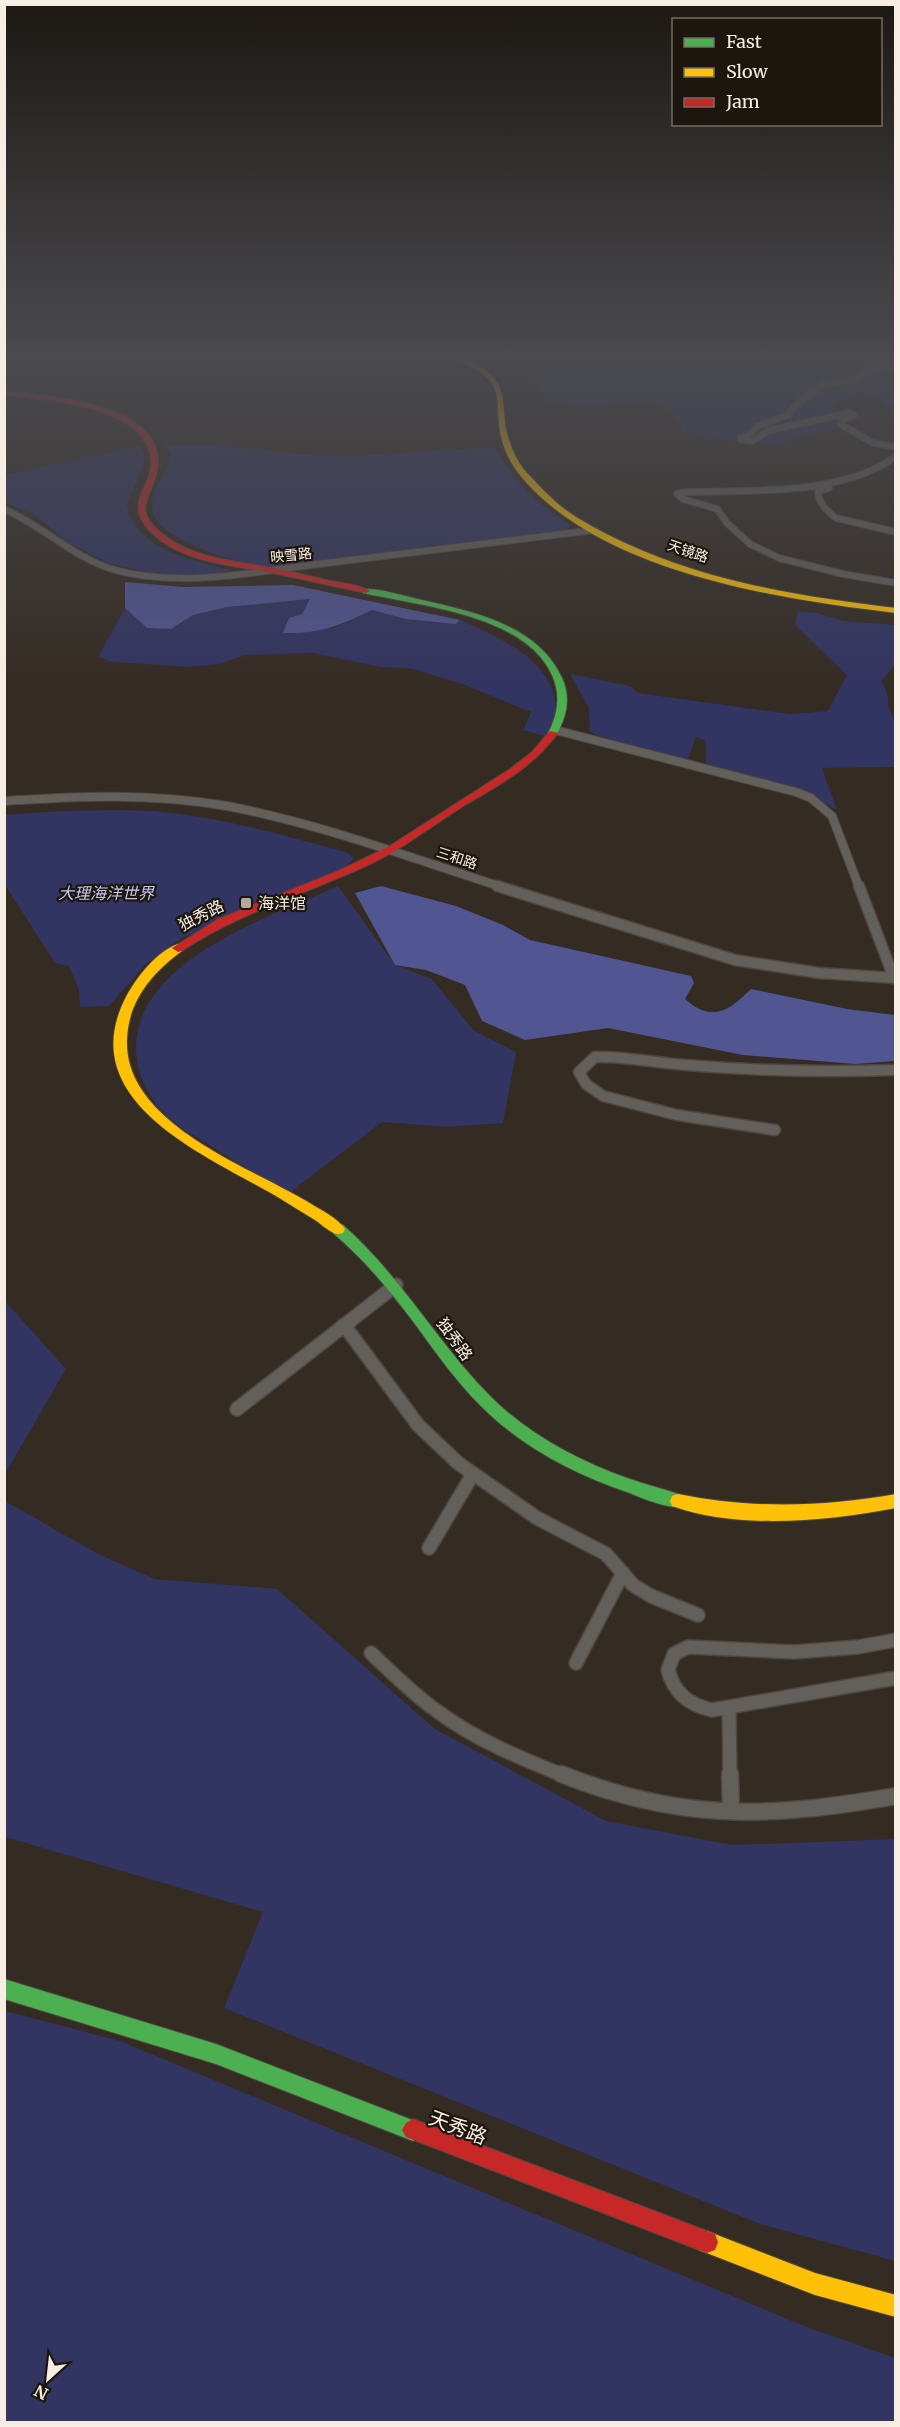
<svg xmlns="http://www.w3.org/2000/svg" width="900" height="2427" viewBox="0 0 900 2427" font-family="Merriweather,'Noto Sans SC',serif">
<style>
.green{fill:#323462}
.forest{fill:#515591}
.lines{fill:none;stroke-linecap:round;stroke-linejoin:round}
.street-far4-casing{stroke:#4e463f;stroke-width:8}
.street-far3-casing{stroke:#4e463f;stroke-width:10}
.street-far2-casing{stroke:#4e463f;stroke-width:13}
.street-far1-casing{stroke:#4e463f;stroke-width:16}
.street-casing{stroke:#4e463f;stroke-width:19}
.fast-casing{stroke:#4e463f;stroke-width:2}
.slow-casing{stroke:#4e463f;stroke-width:2}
.jam-casing{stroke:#4e463f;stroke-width:2}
.street-far4{stroke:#635f5a;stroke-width:6}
.street-far3{stroke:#635f5a;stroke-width:8}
.street-far2{stroke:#635f5a;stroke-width:10}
.street-far1{stroke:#635f5a;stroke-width:13}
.street{stroke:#635f5a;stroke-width:16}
.fast{fill:#4caf50;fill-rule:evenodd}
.slow{fill:#ffc107;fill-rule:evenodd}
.jam{fill:#c62828;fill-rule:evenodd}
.poi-dot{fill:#b3aa9f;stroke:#1d160f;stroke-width:2}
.labels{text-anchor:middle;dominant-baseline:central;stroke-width:4.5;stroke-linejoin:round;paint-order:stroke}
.far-street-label{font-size:14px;fill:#f7eee3;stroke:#1d160f}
.park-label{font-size:16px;font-style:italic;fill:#c2c8f1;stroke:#1d160f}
.poi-label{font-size:16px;fill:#f7eee3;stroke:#1d160f;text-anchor:start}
.street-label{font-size:16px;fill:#f7eee3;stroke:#1d160f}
.near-street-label{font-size:20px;fill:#f7eee3;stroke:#1d160f}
</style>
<rect width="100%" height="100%" fill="#342b22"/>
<g class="green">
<path d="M556,359H895V407L885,406L879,399L861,392L840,401L832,408L836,411L852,414L841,425L832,429L776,445L722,441L683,432L673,411L660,405L639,401L598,406L566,405L547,401L537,386L535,374Z"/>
<path d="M163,445H218L309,455L353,456L495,447C516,483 534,502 569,524L566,533C501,541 436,548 371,556C340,560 307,566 276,567C249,568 163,542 154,515C145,487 170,478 170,452Z"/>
<path d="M141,446L145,459L127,505C136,551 193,560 230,570V573L165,576L108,563L69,543L34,514L5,503V475Z"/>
<path d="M311,599L302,614L289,618L284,633L337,627L372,610L406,619L456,624L460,620C497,637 556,660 556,711C556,719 550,729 548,737L523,730L531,712L462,684L410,668L381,667L313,653L245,655L219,664L191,667L113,662L98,657L125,608L147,628L171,629L193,615L227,607Z"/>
<path d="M798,611L817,613L843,621L895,625V664L882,681L888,697V706L895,722V767L822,768L837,810L808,794L706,765V741L696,737L688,760L596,735L590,731L589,708L570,674L630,686L638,693L790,714L828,711L847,675L795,625Z"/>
<path d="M61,811C95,811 129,809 162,812C225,818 286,836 346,852L353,857V860L340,870L182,938L146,964L109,1006L80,1007L79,990L69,966L55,963L5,885V815Z"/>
<path d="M338,886L395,965L432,979L473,1030L516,1052L503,1123L447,1127L382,1122L289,1193C259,1176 229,1158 200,1139C190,1133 178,1127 170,1119C149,1100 136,1075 136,1047C137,959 272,916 338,886Z"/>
<path d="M5,1301L66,1369L5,1474Z"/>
<path d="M5,1501L98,1554L155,1579L277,1589L435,1729L606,1821L732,1845L895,1839V2261L760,2224L224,2008L263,1912L5,1837Z"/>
<path d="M5,2011L120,2041L804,2326L895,2358V2422H5Z"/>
</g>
<g class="forest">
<path d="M125,582L183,587L293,585L460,620L456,624L406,619L372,610C339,626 320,634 283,633L289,618L302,614L310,599L227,607L193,615L171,629L147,628L125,608Z"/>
<path d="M381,886L456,906L503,925L530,940L691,976L694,983L685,999C712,1023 729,1011 751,989L847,1009L895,1015V1061L855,1064L743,1055L608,1028L525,1040L482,1021L465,985L426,970L395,965L355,893Z"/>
</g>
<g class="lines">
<g class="street-far4-casing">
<g id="street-far4">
<path d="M896,367C880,368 867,367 856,380L822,385L795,406L788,415L758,426L749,435L740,439L752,441L770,430L850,413L854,415L842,421L841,424L845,427L873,443L896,447"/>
<path d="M896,456C843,496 751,490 688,492L677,494L683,499L717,509L727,523L750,544L779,558L843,574L896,583"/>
<path d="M829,488L818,491C818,503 827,511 836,518L896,532"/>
<path d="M4,509C43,526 74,558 115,570C182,588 253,572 319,564C411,553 503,542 595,530"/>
</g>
</g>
<g class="street-far3-casing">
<g id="street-far3">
<path d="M555,730L796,792L811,798L832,816L859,887"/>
<path d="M4,801C79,796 152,793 227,806C321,824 411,858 502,887"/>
</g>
</g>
<g class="street-far2-casing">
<g id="street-far2">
<path d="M497,886L735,960L819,973L896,978"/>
<path d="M859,886L894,978"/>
<path d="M775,1130L677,1115L603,1096L586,1084L579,1072L595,1057C626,1056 655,1063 686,1065C756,1071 826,1072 896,1070"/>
</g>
</g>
<g class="street-far1-casing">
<g id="street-far1">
<path d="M344,1325L418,1425L458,1463L537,1518L606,1554L633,1585L651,1596L698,1615"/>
<path d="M237,1409L396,1285"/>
<path d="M429,1548L473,1474"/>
<path d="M896,1640L858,1647L794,1652L688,1647L674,1654L668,1670C674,1693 689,1705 712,1710L896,1678"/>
<path d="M371,1653C392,1673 413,1694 437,1711C476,1740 520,1758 565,1776"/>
<path d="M576,1663L623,1573"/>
<path d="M729,1707L730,1776"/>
</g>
</g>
<g class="street-casing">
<g id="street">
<path d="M561,1774C681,1822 771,1818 896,1796"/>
<path d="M730,1774L731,1811"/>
</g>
</g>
<g class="fast-casing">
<g id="fast">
<path d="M363,589C381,588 404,596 422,600C474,612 538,625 562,678C571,697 567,717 556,735L548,733C558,714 561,695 552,675C525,615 421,606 363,593Z"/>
<path d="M338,1224L343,1225C402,1277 437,1343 491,1397C528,1434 579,1461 627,1478C646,1485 665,1489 684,1496L686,1501L684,1506C671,1511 640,1497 627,1492C574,1474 521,1446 482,1407C451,1377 428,1340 402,1307C381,1280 359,1255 333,1233L331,1229L333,1225Z"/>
<path d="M4,1979L216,2044L420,2123L424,2130L420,2137L413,2141L216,2064L4,1999Z"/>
</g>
</g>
<g class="slow-casing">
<g id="slow">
<path d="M459,359C469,359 476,363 484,369C507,385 502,405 506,429C510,447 518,465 531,477C539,486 548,495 557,503C576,519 600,531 623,542C708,582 803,597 896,608V613C777,599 598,572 519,474C508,460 500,441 499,423C497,410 500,395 492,383C484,372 470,367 459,359Z"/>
<path d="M178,944L184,948L182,951C152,973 128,1001 127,1040C124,1123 248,1166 308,1202C319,1209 338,1218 345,1229L343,1233C338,1234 339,1235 334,1233C327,1230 321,1224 315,1220C302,1212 289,1204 276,1196C206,1155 70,1101 127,995C137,977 157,951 178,944Z"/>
<path d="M678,1494C752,1509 822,1507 896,1494V1508C828,1521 738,1530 672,1506L670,1501L672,1496Z"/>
<path d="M707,2231L815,2273L896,2295V2317L815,2295L699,2250L696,2242L699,2234Z"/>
</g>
</g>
<g class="jam-casing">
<g id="jam">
<path d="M4,391C46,395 159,403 158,462C158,495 124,508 168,538C197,558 234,561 268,567C288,571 307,575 326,580C340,583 359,584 370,591L366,593C336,587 307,580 277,574C235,565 182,564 150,531C122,502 153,488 151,460C148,406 45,399 4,395Z"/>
<path d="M550,731L558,733C534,766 500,785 465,805C433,825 403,849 368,865C306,894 240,912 182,951L178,952L172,948L218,919L338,871L388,847L510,769L532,752Z"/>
<path d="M413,2119L715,2234L718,2242L715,2250L707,2253L406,2137L402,2130L406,2123Z"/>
</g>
</g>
<use href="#street-far4" class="street-far4"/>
<use href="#street-far3" class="street-far3"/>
<use href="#street-far2" class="street-far2"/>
<use href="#street-far1" class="street-far1"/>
<use href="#street" class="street"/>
<use href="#fast" class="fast"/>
<use href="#slow" class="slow"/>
<use href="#jam" class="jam"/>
</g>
<linearGradient id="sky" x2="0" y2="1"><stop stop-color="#1d1813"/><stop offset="0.51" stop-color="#4a4a4f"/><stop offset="1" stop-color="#4a4a4f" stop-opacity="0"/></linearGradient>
<rect width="900" height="699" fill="url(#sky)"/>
<rect class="poi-dot" x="240" y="897" width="12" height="12" rx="3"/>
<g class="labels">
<g class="far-street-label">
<text transform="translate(688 551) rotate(19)">天镜路</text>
<text transform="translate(291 555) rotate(-6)">映雪路</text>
<text transform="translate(457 858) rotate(18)">三和路</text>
</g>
<g class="park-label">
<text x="106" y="893">大理海洋世界</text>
</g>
<g class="poi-label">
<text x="258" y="903">海洋馆</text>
</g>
<g class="street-label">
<text transform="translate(201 915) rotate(-27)">独秀路</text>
<text transform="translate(455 1339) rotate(54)">独秀路</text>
</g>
<g class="near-street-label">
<text transform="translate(458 2127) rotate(21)">天秀路</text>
</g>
</g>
<rect width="900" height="2427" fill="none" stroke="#f7eee3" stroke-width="12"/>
<rect x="672" y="18" width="210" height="108" fill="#1d160f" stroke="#746c64" stroke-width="1.5"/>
<rect x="684" y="38" width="30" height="9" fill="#4caf50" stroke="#746c64" stroke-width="1.5"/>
<text x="726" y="48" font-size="18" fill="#f7eee3">Fast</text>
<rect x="684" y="68" width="30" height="9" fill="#ffc107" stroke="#746c64" stroke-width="1.5"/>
<text x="726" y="78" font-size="18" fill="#f7eee3">Slow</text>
<rect x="684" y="98" width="30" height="9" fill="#c62828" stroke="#746c64" stroke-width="1.5"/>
<text x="726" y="108" font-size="18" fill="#f7eee3">Jam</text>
<g transform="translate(48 2379) rotate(207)" stroke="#1d160f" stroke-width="4.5" paint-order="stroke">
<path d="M0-4.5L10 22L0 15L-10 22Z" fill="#f7eee3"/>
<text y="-9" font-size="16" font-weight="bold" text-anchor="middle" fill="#f7eee3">N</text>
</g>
</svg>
